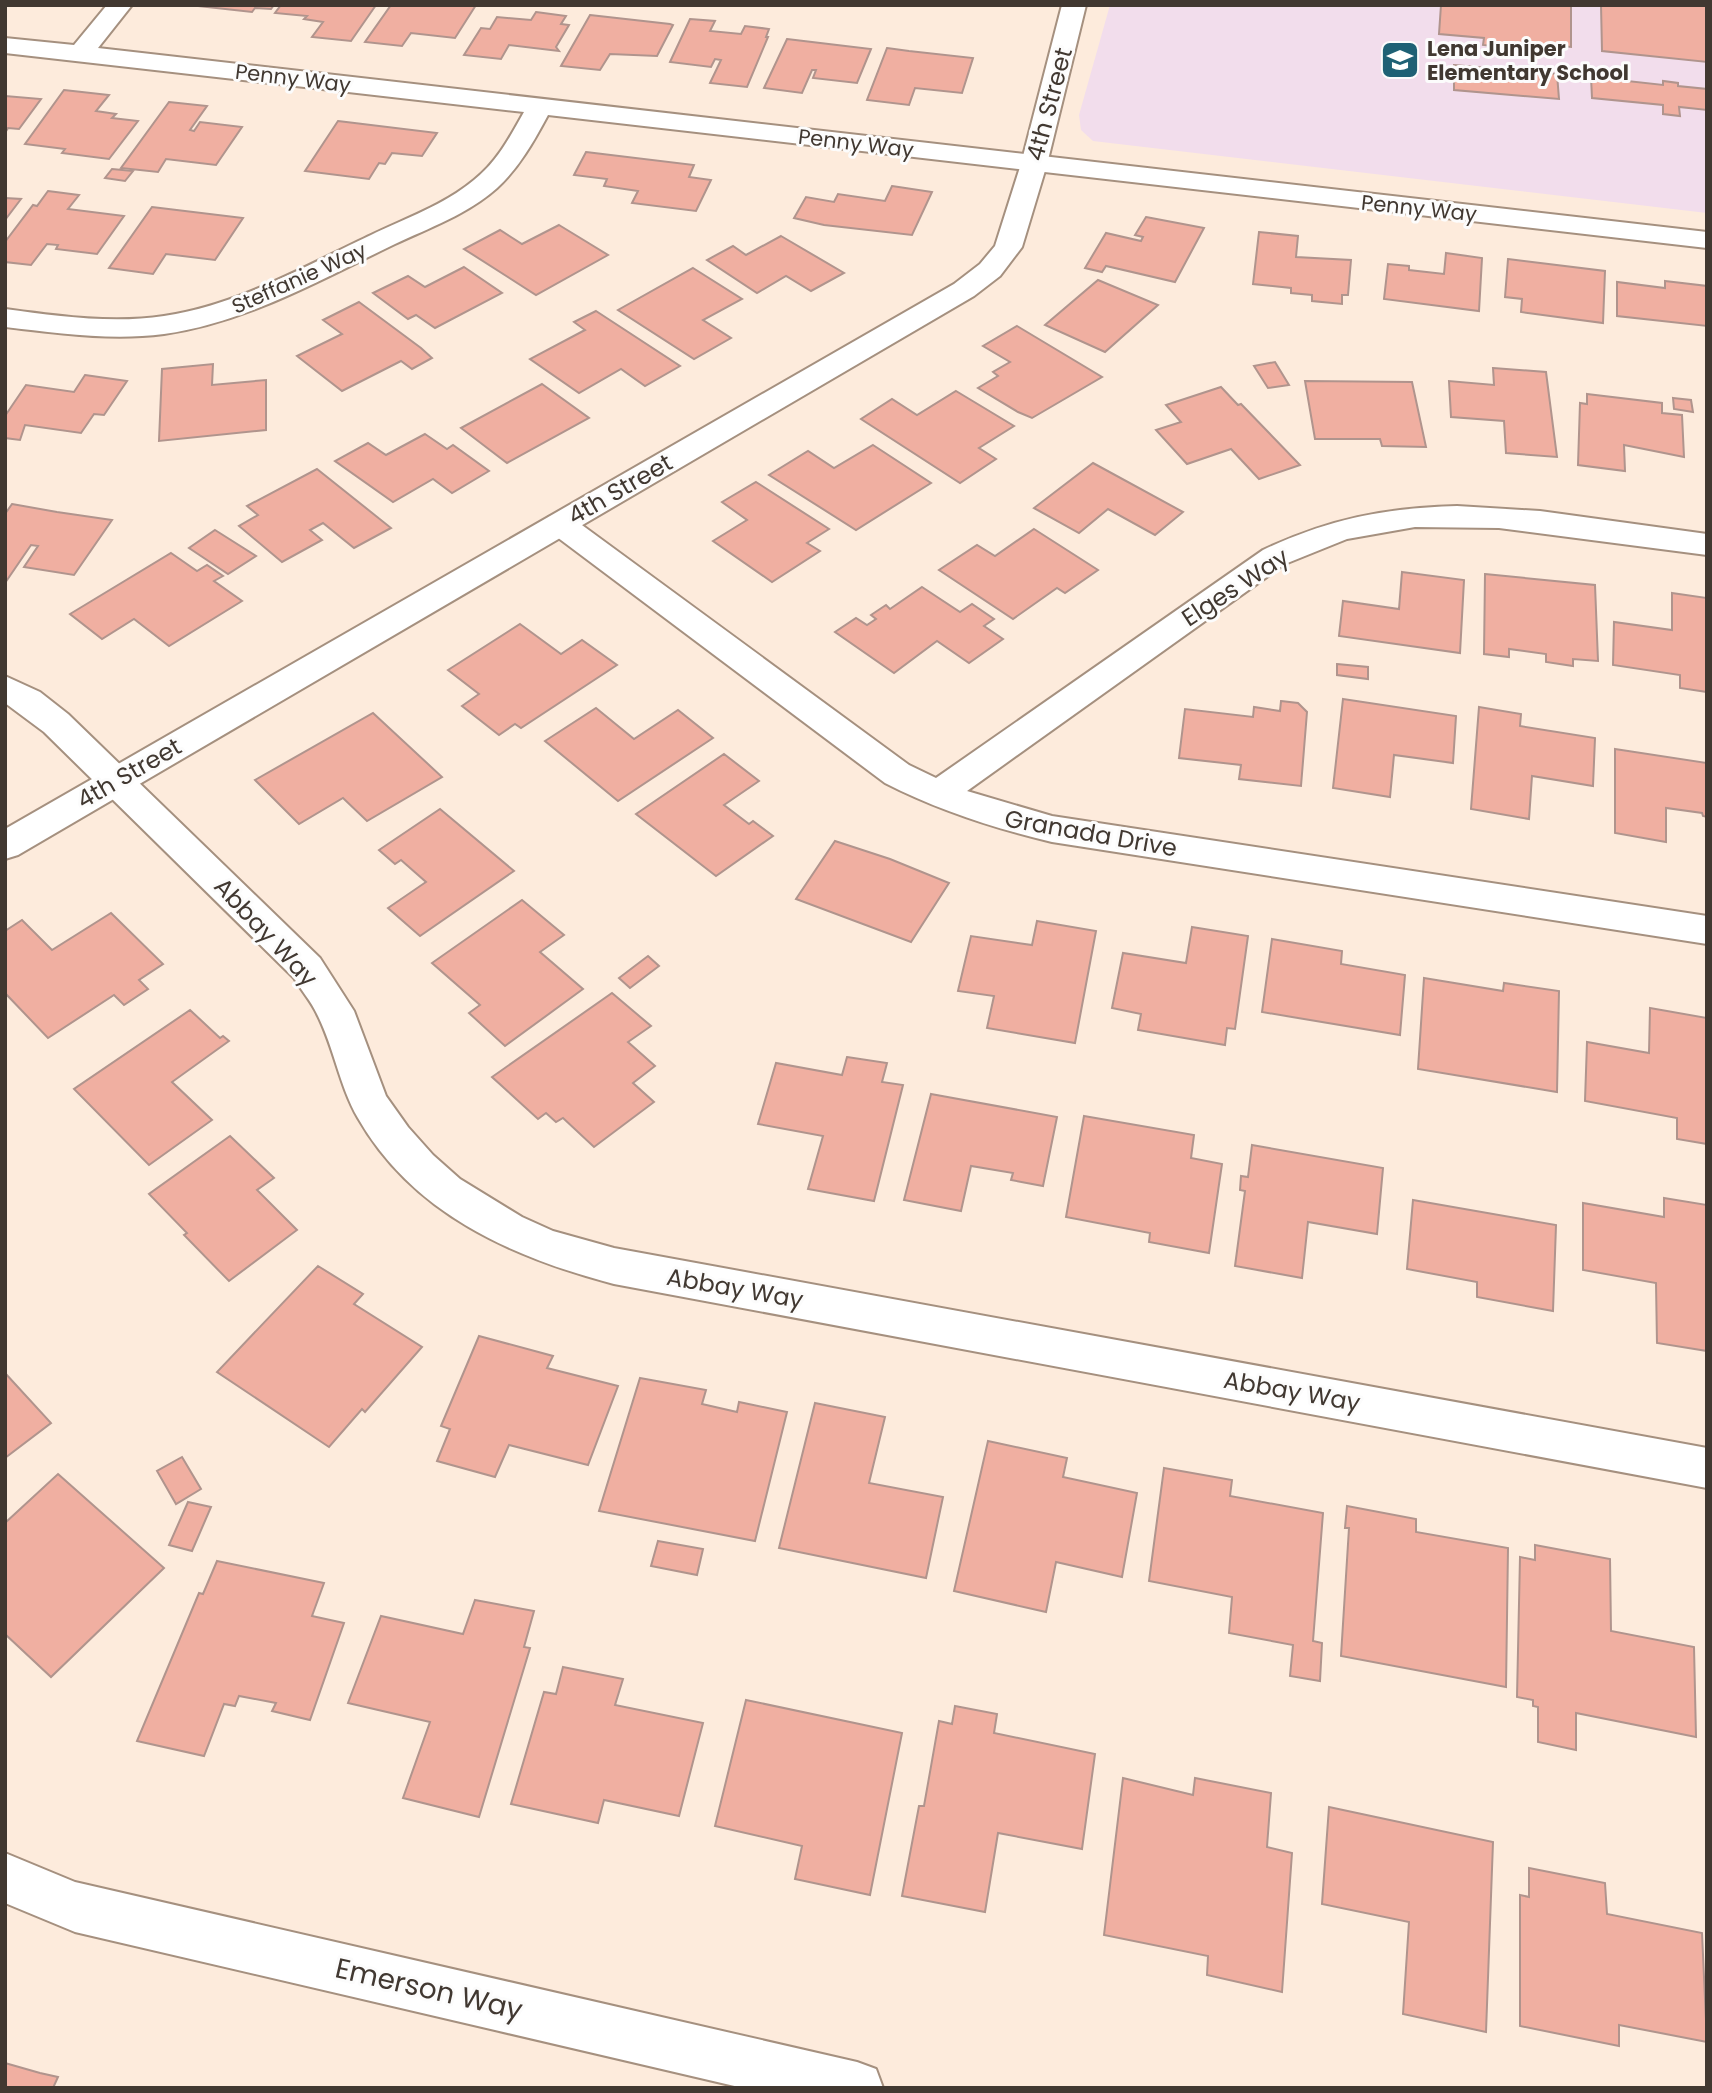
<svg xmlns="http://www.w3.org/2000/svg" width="1712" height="2093" viewBox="0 0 1712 2093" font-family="Poppins,sans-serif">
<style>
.education{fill:#f2ddec}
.building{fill:#f0afa1;stroke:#b0948d;stroke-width:2}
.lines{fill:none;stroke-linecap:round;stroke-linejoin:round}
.minor-casing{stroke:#a5907f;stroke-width:4}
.tertiary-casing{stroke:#a5907f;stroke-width:4}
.minor{fill:#fff;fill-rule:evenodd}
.tertiary{fill:#fff;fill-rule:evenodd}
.labels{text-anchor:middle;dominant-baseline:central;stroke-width:6;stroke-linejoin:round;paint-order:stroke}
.far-poi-label{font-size:21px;font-weight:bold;fill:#413831;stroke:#fcfcfc;text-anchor:start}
.far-street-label{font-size:21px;fill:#413831;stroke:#fcfcfc}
.street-label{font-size:24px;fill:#413831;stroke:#fcfcfc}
.near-street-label{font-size:28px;fill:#413831;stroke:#fcfcfc}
</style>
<rect width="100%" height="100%" fill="#fdebdc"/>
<path class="education" d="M1110,5H1707V213L1093,141L1081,130L1079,115Z"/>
<g class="building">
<path d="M189,5H274L271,9L255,8L252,12Z"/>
<path d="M281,5H376L351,41L312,37L323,22L304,19L307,16L275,13Z"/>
<path d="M391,5H476L455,38L411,33L402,46L365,42Z"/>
<path d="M1441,5H1571V47L1526,43V50L1483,45L1484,38L1439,34Z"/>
<path d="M1601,5H1707V62L1602,51Z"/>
<path d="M536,12L566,16L561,24L569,25L556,47L559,51L509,45L501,59L464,55L481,28L490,29L497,17L531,20Z"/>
<path d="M590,15L670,24L673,25L657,56L610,54L600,70L561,66Z"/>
<path d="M690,19L715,21L710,31L741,34L745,26L769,29L766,37H768L747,87L710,83L721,60L715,59L711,67L670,62Z"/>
<path d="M787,39L837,45L871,49L857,83L813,78L816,70H812L802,93L764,88Z"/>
<path d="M887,48L909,51L973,58L962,93L915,88L909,105L867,100Z"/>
<path d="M1454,65L1557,74L1559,99L1454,90Z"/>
<path d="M1591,77L1663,85V81L1678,83V86L1707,89V110L1679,107L1680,116L1663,114V105L1592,98Z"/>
<path d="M64,90L109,95L96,111L116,114L112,118L138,121L109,159L62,153L65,149L25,144Z"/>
<path d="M5,96L41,99L19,129L8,128L5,133Z"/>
<path d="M169,102L207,106L190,130L194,131L200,122L242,127L216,165L166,159L158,172L121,168Z"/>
<path d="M338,121L437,133L422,156L392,153L385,164L379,163L369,179L305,171Z"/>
<path d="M586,152L694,165L689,177L711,180L696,211L632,203L638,191L604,186L607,179L574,175Z"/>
<path d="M112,169L133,171L125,181L105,178Z"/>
<path d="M892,186L932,192L912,235L824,225L794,218L806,197L834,202L838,194L885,201Z"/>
<path d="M48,191L79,195L68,209L124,216L97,254L56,249L58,245L47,244L31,265L5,262V242L33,205L37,206Z"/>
<path d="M5,198L21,199L5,220Z"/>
<path d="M152,207L243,218L215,260L166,254L153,274L109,268Z"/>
<path d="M1146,217L1204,228L1175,282L1106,266L1102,272L1085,268L1106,233L1141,241L1143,237L1135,235Z"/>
<path d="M559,225L608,255L536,295L464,249L500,230L522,244Z"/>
<path d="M1259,232L1298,236L1296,257L1351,260L1348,295H1342V304L1312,301V295L1291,293V288L1253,284Z"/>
<path d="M781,236L844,273L811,291L786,276L757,293L707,260L733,246L746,255Z"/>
<path d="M1446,253L1482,258L1479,311L1384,299L1388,264L1409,266V270L1444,274Z"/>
<path d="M1508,259L1605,271L1603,323L1521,312L1522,299L1505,297Z"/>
<path d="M464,267L502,293L435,328L416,315L408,319L373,293L408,276L425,287Z"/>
<path d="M693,268L742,299L703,320L731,338L694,359L618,310Z"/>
<path d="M1098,280L1158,305L1105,352L1045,325Z"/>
<path d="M1665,281L1707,286V326L1617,316V282L1665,288Z"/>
<path d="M359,302L421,348L432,358L412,369L401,361L342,391L297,356L342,334L323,320Z"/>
<path d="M596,311L680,366L645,386L621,369L579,393L530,359L585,330L574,322Z"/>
<path d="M1017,326L1102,377L1032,418L1018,412L978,388L998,376L993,372L1010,362L983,346Z"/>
<path d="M1275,362L1289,385L1268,388L1254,366Z"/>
<path d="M213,364L212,385L266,380V430L159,441L162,369Z"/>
<path d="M1493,368L1546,372L1557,457L1506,453L1504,421L1451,417L1449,381L1494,385Z"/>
<path d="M85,375L127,381L104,415L94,414L81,433L25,425L20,440L5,438V416L26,385L74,392Z"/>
<path d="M1305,381L1412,382L1426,447L1382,446L1380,439H1315Z"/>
<path d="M542,384L589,418L507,463L461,428Z"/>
<path d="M1221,387L1238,405L1241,404L1300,465L1259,479L1231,449L1187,464L1156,430L1181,422L1166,405Z"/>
<path d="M956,391L1014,426L979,448L996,459L960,483L861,419L892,399L917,415Z"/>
<path d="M1587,394L1662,403V413L1682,415L1684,457L1624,445L1625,471L1578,465L1580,403L1587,404Z"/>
<path d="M1673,398L1691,400L1693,412L1674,409Z"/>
<path d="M425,434L447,449L453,445L489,471L452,493L433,479L393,502L335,461L368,443L386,455Z"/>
<path d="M873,445L931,483L856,530L769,475L808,451L834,468Z"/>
<path d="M1093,463L1183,512L1155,535L1108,509L1079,533L1034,508Z"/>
<path d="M317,469L391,528L354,548L323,523L310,530L322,540L282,562L239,526L258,515L247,506Z"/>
<path d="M756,482L829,529L807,543L820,551L772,582L713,541L747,520L722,502Z"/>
<path d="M12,504L57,512L112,520L74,575L24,567L38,546L31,545L5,583V514Z"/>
<path d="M1034,529L1098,570L1065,593L1057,588L1013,619L939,570L977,545L995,556Z"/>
<path d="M215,530L256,556L228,574L189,548Z"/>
<path d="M171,553L197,571L207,565L223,576L214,581L242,601L169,646L134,619L102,639L70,614Z"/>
<path d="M1402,572L1464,580L1460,653L1339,636L1343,601L1399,609Z"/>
<path d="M1485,574L1595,585L1598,661L1573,659V666L1546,662V654L1509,649V657L1484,654Z"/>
<path d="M922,587L960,612L972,604L994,619L984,626L1003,639L969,663L937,641L894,673L835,632L856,618L867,625L876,619L871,615L886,605L890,609Z"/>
<path d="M1672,593L1707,598V692L1680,688V675L1613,665L1614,622L1672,630Z"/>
<path d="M520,624L561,654L582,640L617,665L521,728L515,724L499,735L462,706L479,694L448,670Z"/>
<path d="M1337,664L1368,667V679L1337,675Z"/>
<path d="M1343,699L1456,716L1453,763L1394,755L1390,797L1333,788Z"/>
<path d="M1281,701L1298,703L1307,712L1301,786L1239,779L1241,765L1179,758L1185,709L1253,717L1254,707L1280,711Z"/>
<path d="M1479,707L1521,714L1520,726L1595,738L1593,786L1532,776L1529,819L1471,809Z"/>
<path d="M596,708L634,739L678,710L713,738L618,801L545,741Z"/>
<path d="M373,713L442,777L367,821L343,798L299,824L255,780Z"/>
<path d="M1615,749L1707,763V817L1703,816L1702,813L1666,808V842L1615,833Z"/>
<path d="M724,754L759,781L724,805L749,824L753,821L773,836L716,876L636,814Z"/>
<path d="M440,809L514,871L420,936L388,908L426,882L401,860L395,864L379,850Z"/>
<path d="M835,841L890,859L949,883L911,942L796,899Z"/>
<path d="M522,900L564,935L540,952L583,989L505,1046L469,1013L480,1005L432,963Z"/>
<path d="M111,913L163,964L139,980L148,989L124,1005L114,995L48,1038L5,993V931L22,920L52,950Z"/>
<path d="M1037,921L1096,931L1075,1043L987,1028L994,996L958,991L971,936L1032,945Z"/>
<path d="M1192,927L1248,936L1235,1029L1227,1028L1225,1045L1138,1030L1141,1014L1112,1008L1123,953L1186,963Z"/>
<path d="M1272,939L1342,951L1341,964L1405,975L1400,1035L1262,1012Z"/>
<path d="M648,956L659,966L630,988L619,978Z"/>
<path d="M1424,978L1503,991L1504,983L1559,991L1557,1092L1418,1069Z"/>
<path d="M612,993L651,1026L628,1042L655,1066L633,1083L654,1102L594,1147L563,1118L556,1122L546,1113L538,1119L492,1077Z"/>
<path d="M1650,1008L1707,1018V1144L1677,1139V1118L1585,1101L1587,1042L1649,1053Z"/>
<path d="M190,1010L220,1038L223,1036L229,1041L172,1082L212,1120L149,1165L74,1089Z"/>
<path d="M847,1057L887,1063L882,1082L903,1085L874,1201L808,1189L823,1136L758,1124L776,1063L842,1075Z"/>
<path d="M931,1094L1057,1117L1043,1186L1011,1180L1013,1173L971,1166L961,1211L904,1200Z"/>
<path d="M1084,1116L1194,1135L1191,1158L1222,1164L1209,1253L1149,1242L1150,1233L1066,1217Z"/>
<path d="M230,1136L274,1178L257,1190L297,1230L229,1281L184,1235L187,1233L149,1194Z"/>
<path d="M1252,1145L1383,1168L1377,1234L1308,1222L1302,1278L1235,1266L1245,1191L1240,1190L1241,1176L1248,1177Z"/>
<path d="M1664,1198L1707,1205V1351L1657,1343L1656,1283L1583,1270V1203L1664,1217Z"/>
<path d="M1413,1200L1556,1225L1553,1311L1477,1297V1282L1407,1269Z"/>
<path d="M318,1266L363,1294L354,1304L422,1347L365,1412L362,1409L329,1447L217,1372Z"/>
<path d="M479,1336L553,1356L547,1368L618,1386L588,1465L509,1445L495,1477L437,1461L450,1429L441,1426Z"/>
<path d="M5,1373L51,1423L5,1458Z"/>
<path d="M640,1378L706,1390L702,1404L737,1412L739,1402L787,1412L755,1541L599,1511Z"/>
<path d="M815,1403L885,1417L869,1483L943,1497L926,1578L779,1548Z"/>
<path d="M988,1441L1067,1458L1063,1477L1137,1493L1122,1577L1056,1562L1046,1612L954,1591Z"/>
<path d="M182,1457L201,1489L176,1504L157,1471Z"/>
<path d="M1164,1468L1232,1480L1230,1496L1323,1513L1313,1641L1322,1643L1320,1681L1290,1676L1293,1645L1229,1633L1232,1597L1149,1581Z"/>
<path d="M58,1474L164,1568L51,1677L5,1634V1523Z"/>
<path d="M188,1502L211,1507L192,1551L169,1545Z"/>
<path d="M1347,1506L1416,1519V1532L1508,1548L1506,1687L1341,1656L1349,1528H1345Z"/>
<path d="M658,1541L703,1549L697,1575L651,1566Z"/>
<path d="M1535,1545L1610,1559L1611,1631L1694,1647L1696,1737L1576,1713V1750L1538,1742V1707L1533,1706V1700L1517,1697L1520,1557L1535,1560Z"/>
<path d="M217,1561L324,1583L312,1616L344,1623L310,1720L272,1711L276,1703L239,1696L235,1706L224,1704L204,1756L137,1741L199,1593L203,1594Z"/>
<path d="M475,1600L534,1611L524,1647L530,1648L479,1817L403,1798L430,1722L348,1703L381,1616L463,1634Z"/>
<path d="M563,1667L623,1679L615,1705L703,1723L679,1816L604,1800L598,1823L511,1804L544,1692L556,1694Z"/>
<path d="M746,1700L902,1733L870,1895L795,1879L802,1846L715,1826Z"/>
<path d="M955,1706L997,1714L994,1733L1095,1754L1082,1849L998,1833L985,1912L902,1896L919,1806H924L939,1721L952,1724Z"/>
<path d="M1123,1778L1193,1795L1195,1778L1271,1793L1267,1847L1292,1853L1282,1992L1207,1975L1208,1956L1104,1935Z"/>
<path d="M1329,1807L1493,1842L1486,2032L1403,2014L1409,1922L1322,1904Z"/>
<path d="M1529,1868L1605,1883L1607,1914L1702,1933L1707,2042L1619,2025V2046L1520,2026V1895L1529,1897Z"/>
<path d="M5,2063L40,2073L58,2077L53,2088H5Z"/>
</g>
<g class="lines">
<g class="minor-casing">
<g id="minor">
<path d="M107,5H132L98,48L1707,232V248L548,115C534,141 519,168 497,188C468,214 429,228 395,244C320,280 247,322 164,334C111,341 57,333 5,327V309C57,316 112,324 164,316C238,305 305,266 371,235C406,218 444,205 474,180C497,162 510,137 524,112L5,53V38L74,45Z"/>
<path d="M1457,506L1540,511L1707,534V555L1499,528L1415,527L1347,539L1285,564L967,791L1052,816L1707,916V944L1052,842C993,828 938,810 885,783L549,531L544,524L549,517L560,514L571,517L909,765L936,778L1263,550C1329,519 1384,508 1457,506Z"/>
<path d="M5,676L40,692L68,714L320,958L354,1011L386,1096L408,1127L433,1155L460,1179L522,1217L553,1231L614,1248L1707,1448V1488L614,1284C512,1257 413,1214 358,1118C339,1085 334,1047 317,1014C311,1001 301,990 294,978L44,732L5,703Z"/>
<path d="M5,1853L75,1882L857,2062L876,2069L883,2088H743L75,1932L5,1903Z"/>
</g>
</g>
<g class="tertiary-casing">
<path id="tertiary" d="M1062,5H1086L1047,164L1022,247L1000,276L974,296L18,855L5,859V829L954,284L980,264L995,246L1021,164Z"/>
</g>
<use href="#minor" class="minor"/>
<use href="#tertiary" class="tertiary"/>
</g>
<defs>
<g id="school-square" transform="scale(2.0125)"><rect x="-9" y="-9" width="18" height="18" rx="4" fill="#1f6175" stroke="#fcfcfc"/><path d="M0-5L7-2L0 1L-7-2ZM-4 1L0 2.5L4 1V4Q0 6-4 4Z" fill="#fff"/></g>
</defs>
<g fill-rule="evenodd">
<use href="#school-square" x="1400" y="60"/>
</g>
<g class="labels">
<g class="far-poi-label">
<text x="1427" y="48">Lena Juniper<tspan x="1427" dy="24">Elementary School</tspan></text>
</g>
<g class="far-street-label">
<text transform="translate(293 78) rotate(7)">Penny Way</text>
<text transform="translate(856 143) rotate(7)">Penny Way</text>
<text transform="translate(1419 208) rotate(6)">Penny Way</text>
<text transform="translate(299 278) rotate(-24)">Steffanie Way</text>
</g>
<g class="street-label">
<text transform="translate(1049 104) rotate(-75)">4th Street</text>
<text transform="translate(620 489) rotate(-30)">4th Street</text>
<text transform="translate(1235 587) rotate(-33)">Elges Way</text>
<text transform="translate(129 773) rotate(-30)">4th Street</text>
<text transform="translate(1091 833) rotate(10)">Granada Drive</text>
<text transform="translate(266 932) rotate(47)">Abbay Way</text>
<text transform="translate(735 1288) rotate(10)">Abbay Way</text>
<text transform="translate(1292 1391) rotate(10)">Abbay Way</text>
</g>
<g class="near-street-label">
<text transform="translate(429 1989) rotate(13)">Emerson Way</text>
</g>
</g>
<rect width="1712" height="2093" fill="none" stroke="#413831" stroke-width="14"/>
</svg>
